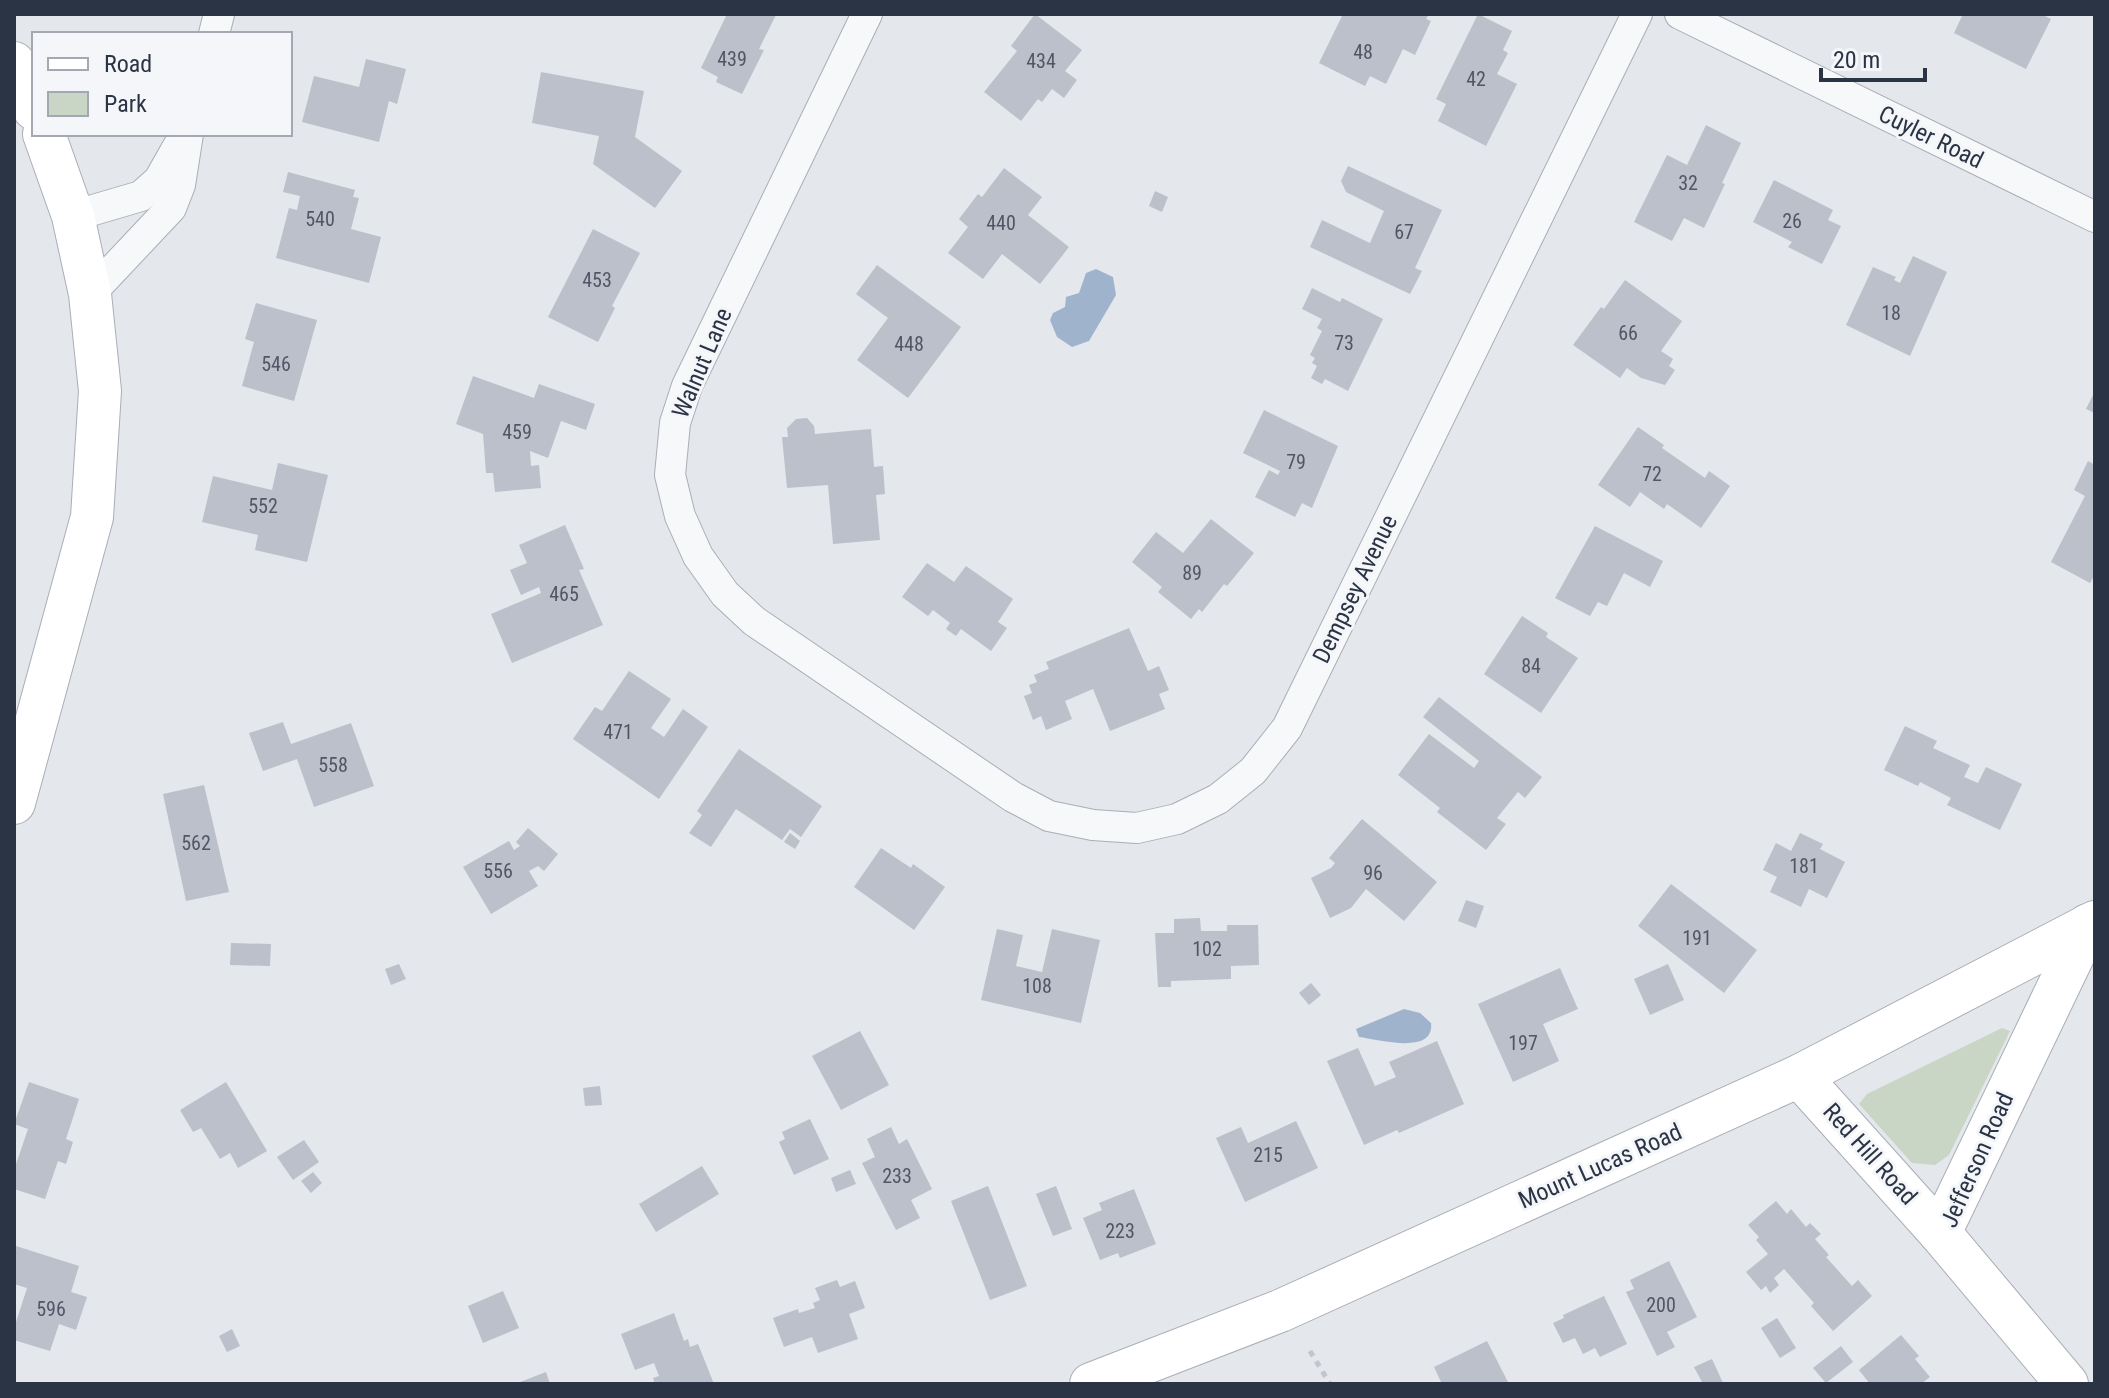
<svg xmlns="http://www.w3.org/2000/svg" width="2109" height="1398" viewBox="0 0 2109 1398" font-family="'Roboto Condensed',sans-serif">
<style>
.green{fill:#c9d6c5}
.water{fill:#9fb4cc}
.building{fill:#bbc0ca}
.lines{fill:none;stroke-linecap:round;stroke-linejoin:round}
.street-casing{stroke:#a9aeb7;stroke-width:32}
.secondary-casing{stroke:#a9aeb7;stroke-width:44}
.path{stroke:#c2c5cb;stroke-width:5;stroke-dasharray:6 6;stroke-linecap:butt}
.street{stroke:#f7f8fa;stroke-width:30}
.secondary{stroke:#fff;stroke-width:42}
.labels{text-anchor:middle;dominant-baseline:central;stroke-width:6;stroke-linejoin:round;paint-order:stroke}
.number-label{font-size:20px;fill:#4f5766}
.street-label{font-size:24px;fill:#2b3445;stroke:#f4f6f9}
</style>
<rect width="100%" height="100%" fill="#e4e7ec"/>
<path class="green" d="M2002,1028L2010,1031L1949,1155L1935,1165L1912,1163L1859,1104L1867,1094Z"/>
<g class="water">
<path d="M1096,269L1113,277L1116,295L1089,341L1072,347L1057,337L1050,320L1053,313L1065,307L1066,297L1079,293L1086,273Z"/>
<path d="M1404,1009L1420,1013L1431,1023C1435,1056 1377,1039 1359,1037L1356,1029Z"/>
</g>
<g class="building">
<path d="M727,14L776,15L759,49L764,50L742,94L716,82L718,77L701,68Z"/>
<path d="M1035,14L1082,50L1065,71L1077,80L1064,98L1052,89L1042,102L1038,99L1021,121L984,92L1017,51L1011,46Z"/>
<path d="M1343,14H1429L1426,19L1431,21L1415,55L1403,49L1386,84L1370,76L1365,86L1319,63Z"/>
<path d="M1478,14L1512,31L1503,50L1508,53L1497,74L1517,84L1486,146L1438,121L1446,104L1436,99Z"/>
<path d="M1963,14H2041L2051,19L2026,69L1954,33Z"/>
<path d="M366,59L406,69L397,104L389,101L379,142L302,122L314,76L359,87Z"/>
<path d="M541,72L644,91L635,137L682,171L655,208L593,164L599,136L532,123Z"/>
<path d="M1706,125L1741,143L1722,183L1725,184L1704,228L1684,218L1672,241L1634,222L1667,155L1687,165Z"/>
<path d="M1348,166L1442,210L1415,268L1422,271L1410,294L1310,247L1322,220L1370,243L1384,211L1346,192L1341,181Z"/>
<path d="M1004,168L1042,197L1028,215L1069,247L1040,284L1002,254L983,279L948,253L968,227L959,219L978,194L982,197Z"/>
<path d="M288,172L355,190L353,197L359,198L351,229L381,237L369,283L276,258L289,208L297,210L300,196L283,192Z"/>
<path d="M1774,180L1833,210L1828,220L1841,226L1822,264L1788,247L1792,242L1753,222Z"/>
<path d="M1155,191L1168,197L1162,212L1149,206Z"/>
<path d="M593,229L640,253L612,306L615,308L598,342L548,317Z"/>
<path d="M1913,256L1947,272L1910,356L1846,325L1873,267L1896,277L1894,280L1900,283Z"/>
<path d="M877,265L961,327L908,398L857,360L888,318L856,294Z"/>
<path d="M1625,280L1682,321L1661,351L1673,359L1669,366L1675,370L1665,385L1641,378L1627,368L1620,378L1573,345L1601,307L1604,309Z"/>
<path d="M1312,288L1340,302L1342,298L1383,319L1348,391L1325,379L1322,384L1311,378L1317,366L1312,363L1315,358L1310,355L1322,331L1317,328L1322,319L1302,309Z"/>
<path d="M256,303L317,320L294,401L242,386L254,342L245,339Z"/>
<path d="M473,376L534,398L539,384L595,404L586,430L561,421L548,458L530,451L531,466L539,465L541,488L495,492L493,473H486L483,434L456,424Z"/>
<path d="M2095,391V413L2086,409Z"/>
<path d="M1264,410L1338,446L1312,508L1302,503L1295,517L1255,497L1269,470L1278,475L1280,471L1243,453Z"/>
<path d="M807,418L814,426L815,434L871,429L874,467L883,466L885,494L876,495L880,540L833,544L828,485L787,488L782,437H788L787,428L796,419Z"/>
<path d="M1638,427L1664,445L1662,448L1705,478L1709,471L1730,486L1701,528L1667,504L1664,509L1640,492L1630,507L1598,485Z"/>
<path d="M2088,461L2095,465V574L2090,583L2051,562L2085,496L2074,490Z"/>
<path d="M278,463L328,475L307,562L255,550L258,535L202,522L213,476L272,490Z"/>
<path d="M1211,519L1254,553L1227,586L1224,584L1202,612L1199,609L1191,619L1158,592L1162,587L1132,562L1156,532L1183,553Z"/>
<path d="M565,525L584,569L579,570L603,625L512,663L491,614L541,593L539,587L521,595L510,570L527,563L519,545Z"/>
<path d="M1595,526L1663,561L1650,587L1624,573L1607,606L1598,602L1590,616L1555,598Z"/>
<path d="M927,563L954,582L966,566L1013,599L998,622L1007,628L991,651L961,629L956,636L946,629L950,623L933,610L928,616L902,597Z"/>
<path d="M1522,616L1548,633L1546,637L1578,658L1541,713L1484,674Z"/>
<path d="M1129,628L1148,671L1159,666L1169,690L1159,694L1165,709L1110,731L1093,689L1065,701L1072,719L1046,730L1041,716L1033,720L1024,696L1032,693L1029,685L1037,682L1034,675L1049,669L1046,662Z"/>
<path d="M629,671L671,699L651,728L664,737L683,709L708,727L659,799L573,739L595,707L602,711Z"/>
<path d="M1439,697L1542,777L1525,798L1518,792L1497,818L1506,824L1486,850L1437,812L1440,808L1398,775L1429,734L1474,768L1479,761L1423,717Z"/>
<path d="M283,722L291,744L351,723L374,786L314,807L297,759L263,771L249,733Z"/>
<path d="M1905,726L1937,741L1933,748L1970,765L1964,777L1978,783L1986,767L2022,784L2000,830L1947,805L1951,798L1920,782L1918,786L1884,770Z"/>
<path d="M739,749L822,806L801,837L790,829L782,840L736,809L711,847L689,833L702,815L697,811Z"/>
<path d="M204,785L229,892L186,901L163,794Z"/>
<path d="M1362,819L1437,882L1404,921L1366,889L1351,908L1330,918L1311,878L1331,868L1335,863L1329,858Z"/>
<path d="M528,828L558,854L544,871L538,866L529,871L538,886L491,914L463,867L509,841L514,850L520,846L516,842Z"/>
<path d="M790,833L800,841L795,849L784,842Z"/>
<path d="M1800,833L1823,844L1820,849L1845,862L1827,898L1809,889L1801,907L1770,892L1777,877L1763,870L1776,843L1791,851Z"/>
<path d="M881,848L911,868L913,864L945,887L914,930L854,887Z"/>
<path d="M1671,884L1757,950L1724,993L1638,926Z"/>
<path d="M1466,900L1484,906L1476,928L1458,921Z"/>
<path d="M1200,918L1201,931H1227V925H1258L1259,965L1231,966V979L1171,981V987H1158L1155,933H1174V919Z"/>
<path d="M997,929L1023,935L1016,966L1042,972L1052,929L1100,940L1081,1023L981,1000Z"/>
<path d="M231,943L271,944L270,966L230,965Z"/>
<path d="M399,964L406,979L391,985L385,969Z"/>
<path d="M1668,964L1684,1000L1650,1015L1634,979Z"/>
<path d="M1560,968L1578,1009L1543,1024L1559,1061L1513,1082L1478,1004Z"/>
<path d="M1311,983L1321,995L1309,1005L1299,993Z"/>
<path d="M860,1031L889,1085L841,1110L812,1056Z"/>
<path d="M1437,1041L1464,1104L1399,1133L1397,1130L1364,1145L1327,1061L1358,1048L1375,1086L1396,1077L1389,1062Z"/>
<path d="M29,1082L79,1099L66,1139L73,1142L66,1164L58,1161L45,1199L14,1189V1170L28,1129L14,1124Z"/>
<path d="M226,1082L267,1151L238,1168L230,1153L220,1159L201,1128L193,1132L180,1110Z"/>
<path d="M600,1086L602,1105L585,1106L583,1088Z"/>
<path d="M810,1119L829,1159L794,1175L779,1142L785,1139L782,1132Z"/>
<path d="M1296,1121L1318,1168L1245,1202L1216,1138L1241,1127L1248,1143Z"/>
<path d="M891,1127L899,1144L907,1139L932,1189L911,1200L920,1218L896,1230L862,1163L875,1157L867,1139Z"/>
<path d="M304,1140L319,1162L293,1180L277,1157Z"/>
<path d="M702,1166L719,1194L656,1232L639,1204Z"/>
<path d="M850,1170L856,1184L836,1192L831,1178Z"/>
<path d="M313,1172L322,1183L311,1193L301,1181Z"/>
<path d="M988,1186L1027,1286L990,1300L951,1201Z"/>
<path d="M1056,1186L1072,1229L1053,1236L1036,1194Z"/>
<path d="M1134,1189L1156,1244L1120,1258L1118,1253L1100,1260L1083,1218L1102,1210L1099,1203Z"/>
<path d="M1776,1201L1787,1214L1791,1209L1806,1227L1810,1223L1821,1234L1815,1239L1829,1255L1826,1257L1852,1286L1858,1280L1872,1296L1833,1331L1811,1306L1814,1303L1784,1269L1774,1278L1779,1285L1770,1293L1766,1286L1761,1290L1746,1272L1768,1254L1756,1240L1759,1237L1748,1225Z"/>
<path d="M16,1246L79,1266L71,1292L87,1297L76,1330L59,1324L50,1351L14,1340V1321L16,1322L27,1288L14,1284Z"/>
<path d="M1669,1261L1697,1317L1667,1332L1675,1347L1657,1356L1626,1292L1634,1289L1630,1280Z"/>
<path d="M837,1280L840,1287L855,1281L865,1308L849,1314L858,1339L818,1353L812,1337L784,1347L773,1318L798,1309L799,1313L815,1308L813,1303L820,1300L815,1288Z"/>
<path d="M503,1291L519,1328L483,1343L468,1306Z"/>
<path d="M1604,1296L1627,1344L1600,1357L1595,1348L1583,1354L1575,1338L1563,1343L1553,1323L1564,1318L1563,1315Z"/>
<path d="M674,1313L684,1341L688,1339L690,1347L698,1344L714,1384H655L653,1378L659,1376L654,1363L635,1370L621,1334Z"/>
<path d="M1777,1318L1796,1348L1780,1358L1761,1328Z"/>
<path d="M232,1329L240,1346L227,1352L219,1336Z"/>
<path d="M1901,1335L1919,1356L1915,1359L1930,1377L1921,1384H1870L1859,1370Z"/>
<path d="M1487,1341L1509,1384H1442L1434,1367Z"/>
<path d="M1841,1346L1853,1362L1826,1383L1813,1368Z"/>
<path d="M1712,1359L1723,1383L1703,1384L1694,1367Z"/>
<path d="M546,1372L550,1384H515Z"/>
</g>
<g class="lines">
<g class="street-casing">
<g id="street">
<path d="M867,14L687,386L675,423L670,475L680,516L698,556L725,594L754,621L1013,797L1049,816L1093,825L1137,828L1177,819L1218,799L1253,771L1287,728L1637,14"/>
<path d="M1680,14L2095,217"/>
<path d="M214,34L219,14"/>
<path d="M73,216L141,196L159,180L180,143"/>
<path d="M90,294L171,208L180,185L188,134"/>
</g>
</g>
<g class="secondary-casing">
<g id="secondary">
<path d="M14,63L34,109"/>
<path d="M14,803L92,517L100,391L90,294L73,216L44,134"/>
<path d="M1799,1076L1940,1233"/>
<path d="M1091,1384L1280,1311L1799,1076L2095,922"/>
<path d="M2067,1384L1940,1233L2088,925"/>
</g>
</g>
<path class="path" d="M1310,1351L1330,1384"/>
<use href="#street" class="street"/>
<use href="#secondary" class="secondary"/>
</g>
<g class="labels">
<g class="number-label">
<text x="1363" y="52">48</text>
<text x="732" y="59">439</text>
<text x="1041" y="61">434</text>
<text x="1476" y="79">42</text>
<text x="1688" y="183">32</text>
<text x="320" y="219">540</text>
<text x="1792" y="221">26</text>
<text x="1001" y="223">440</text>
<text x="1404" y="232">67</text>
<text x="597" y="280">453</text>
<text x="1891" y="313">18</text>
<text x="1628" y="333">66</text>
<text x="1344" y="343">73</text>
<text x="909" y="344">448</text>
<text x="276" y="364">546</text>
<text x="517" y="432">459</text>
<text x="1296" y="462">79</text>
<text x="1652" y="474">72</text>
<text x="263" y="506">552</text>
<text x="1192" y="573">89</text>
<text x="564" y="594">465</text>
<text x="1531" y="666">84</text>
<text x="618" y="732">471</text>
<text x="333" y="765">558</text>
<text x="196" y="843">562</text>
<text x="1804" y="866">181</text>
<text x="498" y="871">556</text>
<text x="1373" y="873">96</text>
<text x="1697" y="938">191</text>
<text x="1207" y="949">102</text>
<text x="1037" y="986">108</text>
<text x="1523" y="1043">197</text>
<text x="1268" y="1155">215</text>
<text x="897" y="1176">233</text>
<text x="1120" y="1231">223</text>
<text x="1661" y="1305">200</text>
<text x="51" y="1309">596</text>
</g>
<g class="street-label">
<text transform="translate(1931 137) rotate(26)">Cuyler Road</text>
<text transform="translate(702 363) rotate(-67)">Walnut Lane</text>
<text transform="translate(1355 589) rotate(-64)">Dempsey Avenue</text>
<text transform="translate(1870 1154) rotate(48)">Red Hill Road</text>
<text transform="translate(1977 1160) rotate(-66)">Jefferson Road</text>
<text transform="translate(1600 1166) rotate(-24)">Mount Lucas Road</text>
</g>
</g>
<rect width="2109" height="1398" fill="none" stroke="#2b3445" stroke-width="32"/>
<rect x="32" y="32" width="260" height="104" fill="#f4f6f9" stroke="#a4a8b1" stroke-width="2"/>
<rect x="48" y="58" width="40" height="12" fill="#ffffff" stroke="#a4a8b1" stroke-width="2"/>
<text x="104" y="72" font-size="24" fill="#2b3445">Road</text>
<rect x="48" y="92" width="40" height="24" fill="#c9d6c5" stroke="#a4a8b1" stroke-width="2"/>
<text x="104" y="112" font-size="24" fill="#2b3445">Park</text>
<path d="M1821 68v12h104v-12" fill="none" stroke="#2b3445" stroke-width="4"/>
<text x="1833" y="68" font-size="24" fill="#2b3445" stroke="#f4f6f9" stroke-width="6" paint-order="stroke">20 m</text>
</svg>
